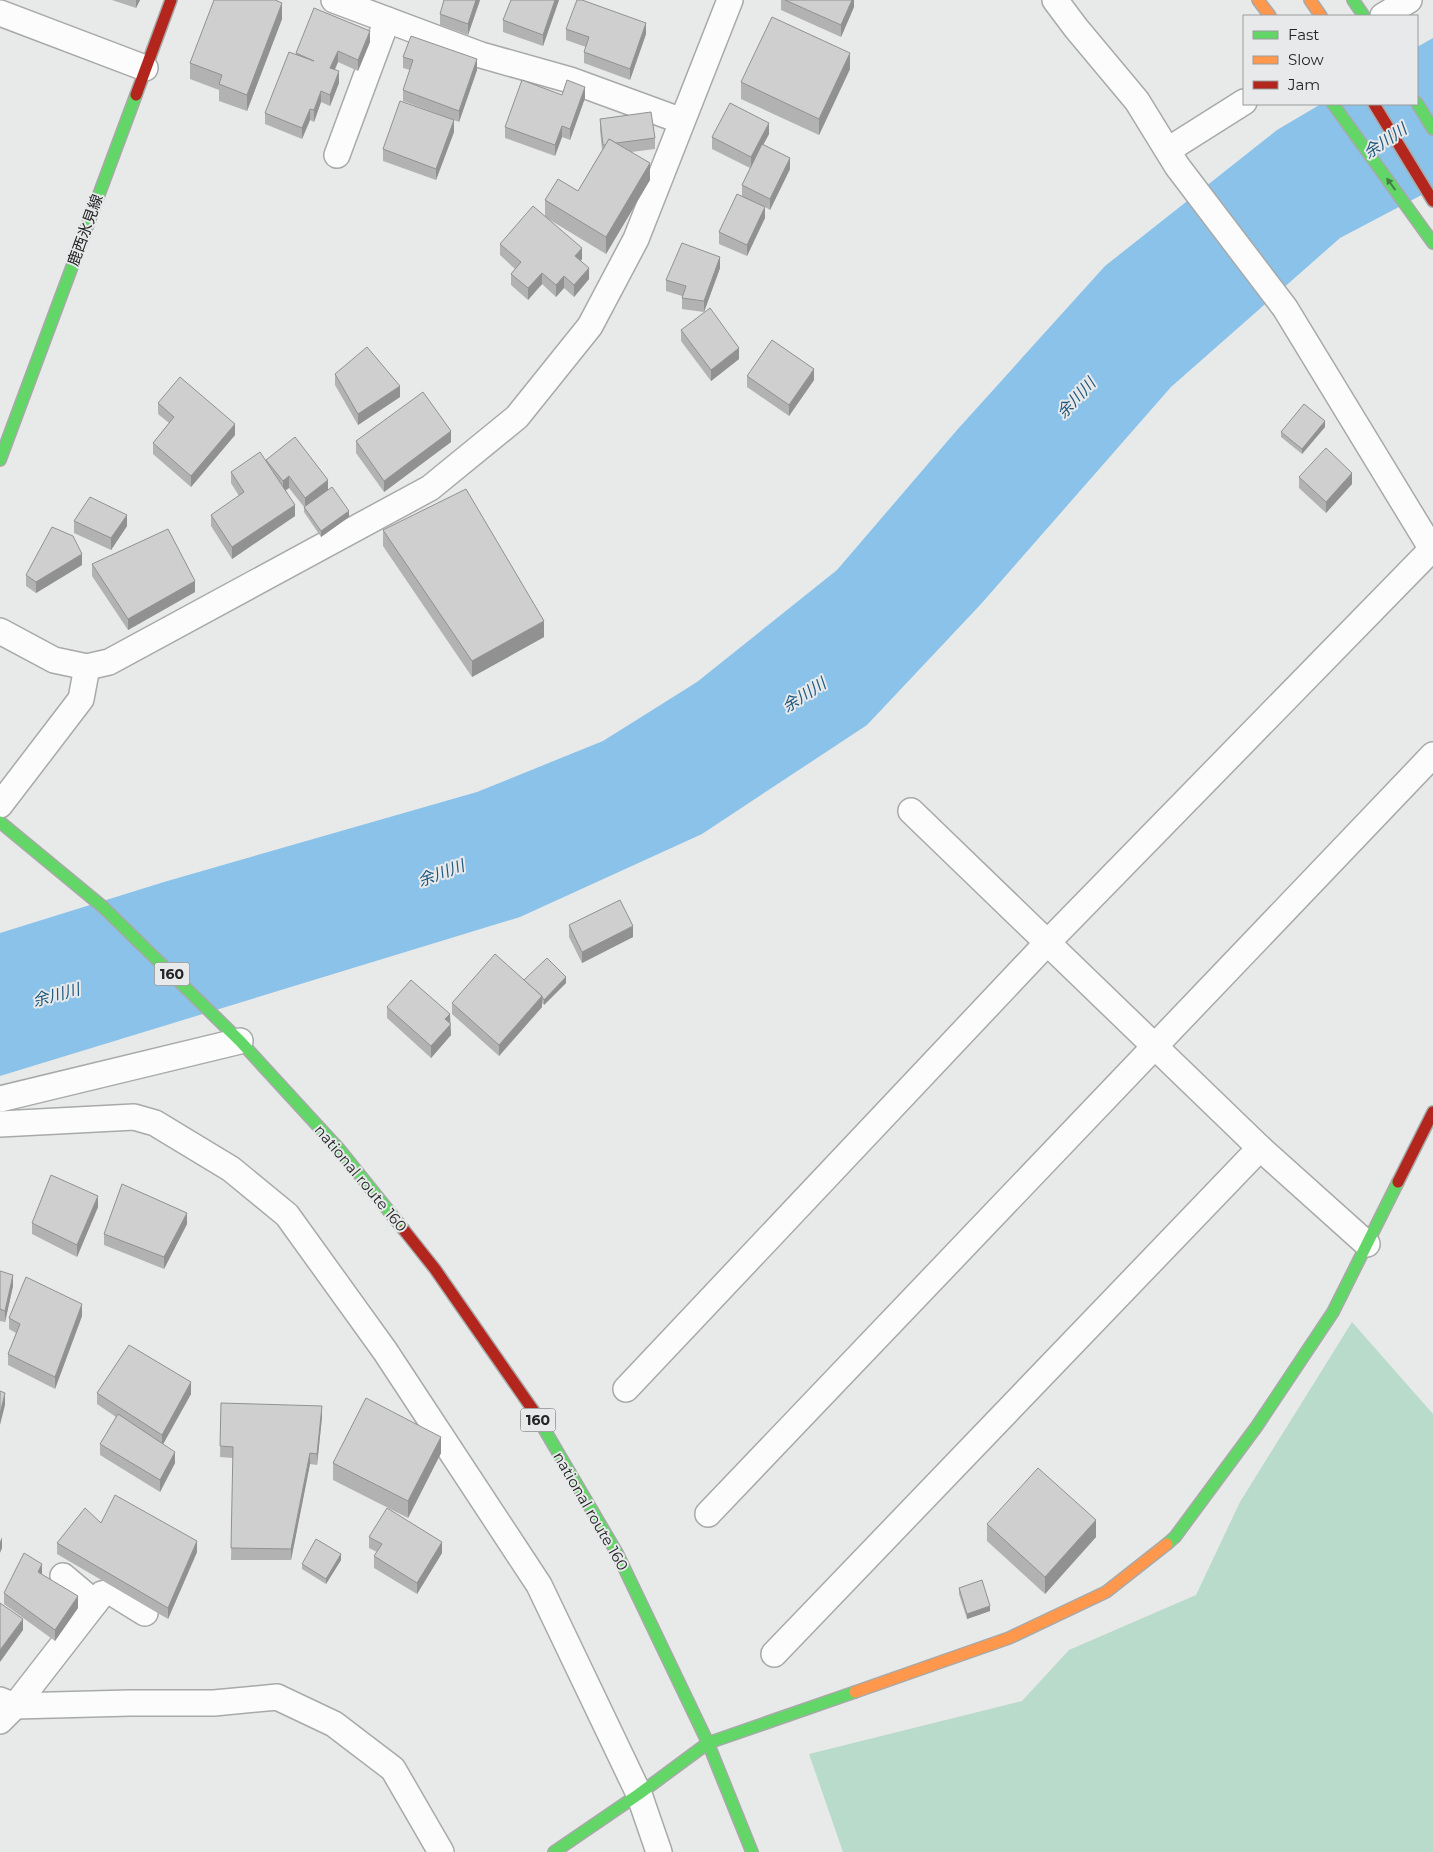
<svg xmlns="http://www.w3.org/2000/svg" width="1433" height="1852" viewBox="0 0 1433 1852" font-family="Montserrat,'Noto Sans JP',sans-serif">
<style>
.green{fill:#b9dbcb}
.water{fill:#8ac2ea}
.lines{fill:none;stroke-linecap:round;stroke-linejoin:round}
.street-casing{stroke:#a8a9a9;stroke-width:28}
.fast-casing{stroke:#a8a9a9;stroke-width:14}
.slow-casing{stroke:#a8a9a9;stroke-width:14}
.jam-casing{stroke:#a8a9a9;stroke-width:14}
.street{stroke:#fcfcfc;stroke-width:25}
.fast{stroke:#63d668;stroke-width:11}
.slow{stroke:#ff974d;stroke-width:11}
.jam{stroke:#b3261e;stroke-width:11}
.wall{fill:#b2b2b2}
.shaded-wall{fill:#919191}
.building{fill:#cfcfcf;stroke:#919191}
.oneway{fill:#447e46}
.labels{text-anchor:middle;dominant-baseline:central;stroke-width:4;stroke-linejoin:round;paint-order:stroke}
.shield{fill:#e7e9ea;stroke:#5e6060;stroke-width:1}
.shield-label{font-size:14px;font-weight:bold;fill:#242525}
.street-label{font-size:15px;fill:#242525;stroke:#e7e9ea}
.water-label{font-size:16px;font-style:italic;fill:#1c577d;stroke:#e7e9ea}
</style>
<rect width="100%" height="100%" fill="#e8e9e9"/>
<path class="green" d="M1352,1322L1433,1414V1852H843L809,1754L1022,1701L1069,1650L1196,1595L1240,1502Z"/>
<path class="water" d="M1433,38V189L1340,238L1171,387L981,604L867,725L702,834L520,917L0,1076V933L164,882L477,792L603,741L697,682L837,570L957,430L1105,266L1277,130L1321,104H1417V47Z"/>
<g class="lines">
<g class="street-casing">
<g id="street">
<path d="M334,0L481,55L570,80L682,121"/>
<path d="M1055,0L1076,28L1137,101L1177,166L1285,308L1433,551"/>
<path d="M0,13L145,68"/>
<path d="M1383,16L1409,0"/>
<path d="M1168,150L1244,102"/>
<path d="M337,155L387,20"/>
<path d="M0,631L54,660L87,667L109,662L430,488L517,417L590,326L636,239L730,0"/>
<path d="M0,805L81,699L87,667"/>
<path d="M911,811L1260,1148"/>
<path d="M0,1099L240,1041"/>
<path d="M0,1124L134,1117L155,1123L231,1169L287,1215L385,1351L539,1585L639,1794L659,1852"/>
<path d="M626,1389L1047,943L1432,549"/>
<path d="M708,1514L1433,755"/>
<path d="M63,1576L95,1603"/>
<path d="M774,1654L1260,1148L1367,1244"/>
<path d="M0,1700L15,1706L130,1703H214L277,1697L334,1724L393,1769L441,1852"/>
<path d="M0,1721L15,1706L102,1594L111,1592L145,1613"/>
</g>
</g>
<g class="fast-casing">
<g id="fast">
<path d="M1353,0L1364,16"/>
<path d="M1417,103L1433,129"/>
<path d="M1333,104L1433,243"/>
<path d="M0,460L136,95"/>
<path d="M0,822L103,907L240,1041L339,1149L404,1230"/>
<path d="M533,1410L617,1553L708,1743L752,1852"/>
<path d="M1167,1544L1175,1537L1257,1426L1333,1312L1398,1182"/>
<path d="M554,1852L639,1794L708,1743L855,1692"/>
</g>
</g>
<g class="slow-casing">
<g id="slow">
<path d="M1258,0L1270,16"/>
<path d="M1310,0L1321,16"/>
<path d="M855,1692L1009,1638L1106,1592L1167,1544"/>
</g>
</g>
<g class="jam-casing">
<g id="jam">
<path d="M136,95L171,0"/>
<path d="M1374,104L1433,201"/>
<path d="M1398,1182L1433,1112"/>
<path d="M404,1230L435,1269L533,1410"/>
</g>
</g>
<use href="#street" class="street"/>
<use href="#fast" class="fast"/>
<use href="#slow" class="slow"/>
<use href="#jam" class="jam"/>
</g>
<g class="wall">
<path d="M112,0H140L136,8Z"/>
<path d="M480,0L468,35L440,25V14Z"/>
<path d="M559,0L543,46L503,32V20Z"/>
<path d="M781,0H854V7L841,37L781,10Z"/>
<path d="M282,19L247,111L219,101V90L190,79V63Z"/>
<path d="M566,29L646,34L630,80L584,63V52L586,47L566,40Z"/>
<path d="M370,42L358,71L338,62L335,70L339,83L330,106L321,102L314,122L310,120L302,139L265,124V113L296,54V53Z"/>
<path d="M403,57L477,70L459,122L403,101V90L410,70L403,68Z"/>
<path d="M850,69L819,135L741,99V82Z"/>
<path d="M585,98L570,140L562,137L555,156L505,138V127Z"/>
<path d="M600,119L655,138V149L631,152L650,180L606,254L545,217L582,259L581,261L589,279L574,297L564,288L556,297L542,284L528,300L511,285V274L515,269L500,255V244L545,216V200L578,191L602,150L600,130Z"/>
<path d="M454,132L436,180L383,161V149Z"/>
<path d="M769,134L763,144L790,169L770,210L765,207V218L747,256L719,244V232L742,196V185L750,168L712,149V137Z"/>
<path d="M720,268L704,312L682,309V296L666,291V280Z"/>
<path d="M681,330L739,359L711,381L681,341Z"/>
<path d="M335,374L400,397L358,425L335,385Z"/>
<path d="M747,376L814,380L789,416L747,387Z"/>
<path d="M158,403L235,435L191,487L153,454V443L169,423L158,414Z"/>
<path d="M1325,427L1302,454L1281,437V432Z"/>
<path d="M356,441L451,442L384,492L356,453Z"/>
<path d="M266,460L328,489L349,517L321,537L304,512V507L289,488L286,490L295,516L232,559L211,526V515L239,496L231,483V472L266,462Z"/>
<path d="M1299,477L1352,484L1326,513L1299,488Z"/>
<path d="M74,521L127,526L111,550L74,533Z"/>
<path d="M383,530L544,637L472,677L383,546Z"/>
<path d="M92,564L195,592L128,630L92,576Z"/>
<path d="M82,565L36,593L26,586V575Z"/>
<path d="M569,925L633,937L582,963L569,937Z"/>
<path d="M524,980L566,983L544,1005L542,1003V1007L499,1056L452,1014V1003Z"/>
<path d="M387,1007L450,1024L451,1035L431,1058L387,1018Z"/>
<path d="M98,1207L77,1257L32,1234V1223Z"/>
<path d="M187,1224L164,1269L104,1245V1234Z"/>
<path d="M0,1271L13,1286L5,1322L0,1321Z"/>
<path d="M82,1316L55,1389L8,1365V1354L16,1333L9,1329V1318Z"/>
<path d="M97,1393L191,1394L163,1444L175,1463L160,1492L100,1455V1444L116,1417L97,1404Z"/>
<path d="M221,1403L322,1417L317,1465L310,1464L291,1560H231L233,1458L220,1457Z"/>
<path d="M441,1453L408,1518L333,1480V1463Z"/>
<path d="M101,1523L197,1552L168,1619L57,1554V1543Z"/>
<path d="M987,1524L1096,1537L1045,1594L987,1541Z"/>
<path d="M369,1537L442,1553L417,1594L374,1568V1556L377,1552L369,1548Z"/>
<path d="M341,1560L326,1584L302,1569V1564Z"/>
<path d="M42,1574L78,1608L55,1641L4,1604V1593Z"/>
<path d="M959,1588L990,1611L967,1619L959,1594Z"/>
</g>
<g class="shaded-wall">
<path d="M136,0H140L136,8Z"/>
<path d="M476,0H480L468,35V24Z"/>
<path d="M555,0H559L543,46V35Z"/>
<path d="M852,0H854V7L841,37V25Z"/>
<path d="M282,3V19L247,111V95Z"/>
<path d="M646,23V34L630,80V69Z"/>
<path d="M370,31V42L358,71V60Z"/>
<path d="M338,51V62L330,79V68Z"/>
<path d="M850,53V69L819,135V119Z"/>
<path d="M477,59V70L459,122V111Z"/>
<path d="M339,71V83L330,106V95Z"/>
<path d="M585,87V98L570,140V129Z"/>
<path d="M321,91V102L314,122V110Z"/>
<path d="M310,109V120L302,139V128Z"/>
<path d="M454,120V132L436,180V169Z"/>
<path d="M769,123V134L751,168V157Z"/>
<path d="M562,126V137L555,156V145Z"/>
<path d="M790,158V169L770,210V199Z"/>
<path d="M650,163V180L606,254V237Z"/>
<path d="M765,207V218L747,256V245Z"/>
<path d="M582,248V259L575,267V256Z"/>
<path d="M720,257V268L704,312V301Z"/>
<path d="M589,268V279L574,297V285Z"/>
<path d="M542,273V284L528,300V288Z"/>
<path d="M564,276V288L556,297V285Z"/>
<path d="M739,348V359L711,381V370Z"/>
<path d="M814,369V380L789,416V405Z"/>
<path d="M400,386V397L358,425V414Z"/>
<path d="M1325,421V427L1302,454V449Z"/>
<path d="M235,424V435L191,487V476Z"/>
<path d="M451,431V442L384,492V481Z"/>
<path d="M1352,473V484L1326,513V502Z"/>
<path d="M289,476V488L283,492V481Z"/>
<path d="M328,480V492L305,509V498Z"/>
<path d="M295,505V516L232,559V547Z"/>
<path d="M349,511V517L321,537V531Z"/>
<path d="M127,515V526L111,550V538Z"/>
<path d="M82,554V565L36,593V582Z"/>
<path d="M195,581V592L128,630V619Z"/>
<path d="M544,621V637L472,677V661Z"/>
<path d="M633,926V937L582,963V952Z"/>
<path d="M566,977V983L544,1005V1000Z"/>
<path d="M542,996V1007L499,1056V1045Z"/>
<path d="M450,1014L451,1035L431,1058V1046L445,1019Z"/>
<path d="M98,1196V1207L77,1257V1245Z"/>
<path d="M187,1213V1224L164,1269V1257Z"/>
<path d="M13,1275V1286L5,1322V1311Z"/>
<path d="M82,1304V1316L55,1389V1377Z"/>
<path d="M191,1382V1394L162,1446V1435Z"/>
<path d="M5,1393V1405L0,1425V1414Z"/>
<path d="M322,1406V1417L317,1465V1454Z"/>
<path d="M441,1437V1453L408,1518V1501Z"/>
<path d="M175,1452V1463L160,1492V1480Z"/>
<path d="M310,1453V1464L291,1560V1549Z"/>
<path d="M1096,1520V1537L1045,1594V1577Z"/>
<path d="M2,1537V1548L0,1553V1542Z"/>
<path d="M197,1541V1552L168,1619V1608Z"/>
<path d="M442,1542V1553L417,1594V1583Z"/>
<path d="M341,1554V1560L326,1584V1579Z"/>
<path d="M42,1564V1576L38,1572Z"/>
<path d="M78,1596V1608L55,1641V1630Z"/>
<path d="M990,1606V1611L967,1619V1614Z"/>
<path d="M23,1619V1630L0,1662V1650Z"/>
</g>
<g class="building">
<path d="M214,0H275L282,3L247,95L219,84L222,75L190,63Z"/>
<path d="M444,0H476L468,24L440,14Z"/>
<path d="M511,0H555L543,35L503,20Z"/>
<path d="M577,0H582L646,23L630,69L584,52L589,37L566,29Z"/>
<path d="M785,0H852L841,25Z"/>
<path d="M314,8L370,31L358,60L338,51L330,68L339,71L330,95L321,91L314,110L310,109L302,128L265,113L289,52L314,61L296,53Z"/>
<path d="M772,17L850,53L819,119L741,82Z"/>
<path d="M411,36L477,59L459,111L403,90L413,60L403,57Z"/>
<path d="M522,80L562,95L567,80L585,87L570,129L562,126L555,145L505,127Z"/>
<path d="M400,101L454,120L436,169L383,149Z"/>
<path d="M730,103L769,123L751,157L712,137Z"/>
<path d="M651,112L655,138L616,143L609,139L606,145H603L600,119Z"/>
<path d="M609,139L650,163L606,237L545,200L558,179L578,191Z"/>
<path d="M762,144L790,158L770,199L742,185Z"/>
<path d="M737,194L765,207L747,245L719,232Z"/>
<path d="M533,206L582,248L575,256L589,268L574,285L564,276L556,285L542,273L528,288L511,274L521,262L500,244Z"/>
<path d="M682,243L720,257L704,301L682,298L686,286L666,280Z"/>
<path d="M710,308L739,348L711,370L681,330Z"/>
<path d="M772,340L814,369L789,405L747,376Z"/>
<path d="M367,347L400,386L358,414L335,374Z"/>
<path d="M180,377L235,424L191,476L153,443L174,417L158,403Z"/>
<path d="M423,392L451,431L384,481L356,441Z"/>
<path d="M1304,404L1325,421L1302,449L1281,432Z"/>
<path d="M295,437L328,480L305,498L289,476L283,481L266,460Z"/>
<path d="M1326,448L1352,473L1326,502L1299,477Z"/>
<path d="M260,452L295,505L232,547L211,515L244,492L231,472Z"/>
<path d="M332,487L349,511L321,531L304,507Z"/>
<path d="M466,489L544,621L472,661L383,530Z"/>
<path d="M90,497L127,515L111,538L74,521Z"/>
<path d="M52,527L73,536L82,554L36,582L26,575Z"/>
<path d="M168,529L195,581L128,619L92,564Z"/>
<path d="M620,900L633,926L582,952L569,925Z"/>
<path d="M495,954L542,996L499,1045L452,1003Z"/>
<path d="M547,958L566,977L544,1000L542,997V996L524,980Z"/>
<path d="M411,980L450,1014L445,1019L451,1024L431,1046L387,1007Z"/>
<path d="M51,1175L98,1196L77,1245L32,1223Z"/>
<path d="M122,1184L187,1213L164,1257L104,1234Z"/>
<path d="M0,1271L13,1275L5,1311L0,1309Z"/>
<path d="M26,1277L82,1304L55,1377L8,1354L20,1324L9,1318Z"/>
<path d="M129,1345L191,1382L162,1435L97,1393Z"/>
<path d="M0,1391L5,1393L0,1414Z"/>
<path d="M366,1398L441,1437L408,1501L333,1463Z"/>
<path d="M221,1403L322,1406L317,1454L310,1453L291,1549L231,1548L233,1447L220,1446Z"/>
<path d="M118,1414L175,1452L160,1480L100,1444Z"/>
<path d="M1038,1468L1096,1520L1045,1577L987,1524Z"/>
<path d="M115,1495L197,1541L168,1608L57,1543L85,1508L101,1523Z"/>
<path d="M387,1508L442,1542L417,1583L374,1556L382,1544L369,1537Z"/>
<path d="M316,1539L341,1554L326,1579L302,1564Z"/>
<path d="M24,1553L42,1564L38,1572L78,1596L55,1630L4,1593Z"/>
<path d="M982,1580L990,1606L967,1614L959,1588Z"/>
<path d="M0,1603L23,1619L0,1650Z"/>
</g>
<defs><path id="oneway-solid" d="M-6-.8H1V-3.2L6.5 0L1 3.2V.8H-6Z" transform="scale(1.25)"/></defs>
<use class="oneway" href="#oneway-solid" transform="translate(1391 184) rotate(-126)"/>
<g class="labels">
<g class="shield">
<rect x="154.5" y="962.5" width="35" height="23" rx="4"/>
<rect x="520.5" y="1408.5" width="35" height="23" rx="4"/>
</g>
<g class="shield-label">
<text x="172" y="974">160</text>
<text x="538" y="1420">160</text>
</g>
<g class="street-label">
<text transform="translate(85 230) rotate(-70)">鹿西氷見線</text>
<text transform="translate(361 1178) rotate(50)">national route 160</text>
<text transform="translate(591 1511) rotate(60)">national route 160</text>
</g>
<g class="water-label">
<text transform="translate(1385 141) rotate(-34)">余川川</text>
<text transform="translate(1076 398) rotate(-47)">余川川</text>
<text transform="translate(804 695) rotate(-33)">余川川</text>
<text transform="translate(441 873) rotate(-20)">余川川</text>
<text transform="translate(56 995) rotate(-15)">余川川</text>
</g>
</g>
<rect x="1243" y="15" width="175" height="90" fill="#e7e9ea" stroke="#999b9b"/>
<rect x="1253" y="31" width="25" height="8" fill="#63d668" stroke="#999b9b"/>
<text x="1288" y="40" font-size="15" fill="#242525">Fast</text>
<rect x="1253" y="56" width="25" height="8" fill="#ff974d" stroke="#999b9b"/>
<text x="1288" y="65" font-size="15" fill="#242525">Slow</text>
<rect x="1253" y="81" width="25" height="8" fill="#b3261e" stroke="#999b9b"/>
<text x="1288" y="90" font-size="15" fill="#242525">Jam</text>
</svg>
